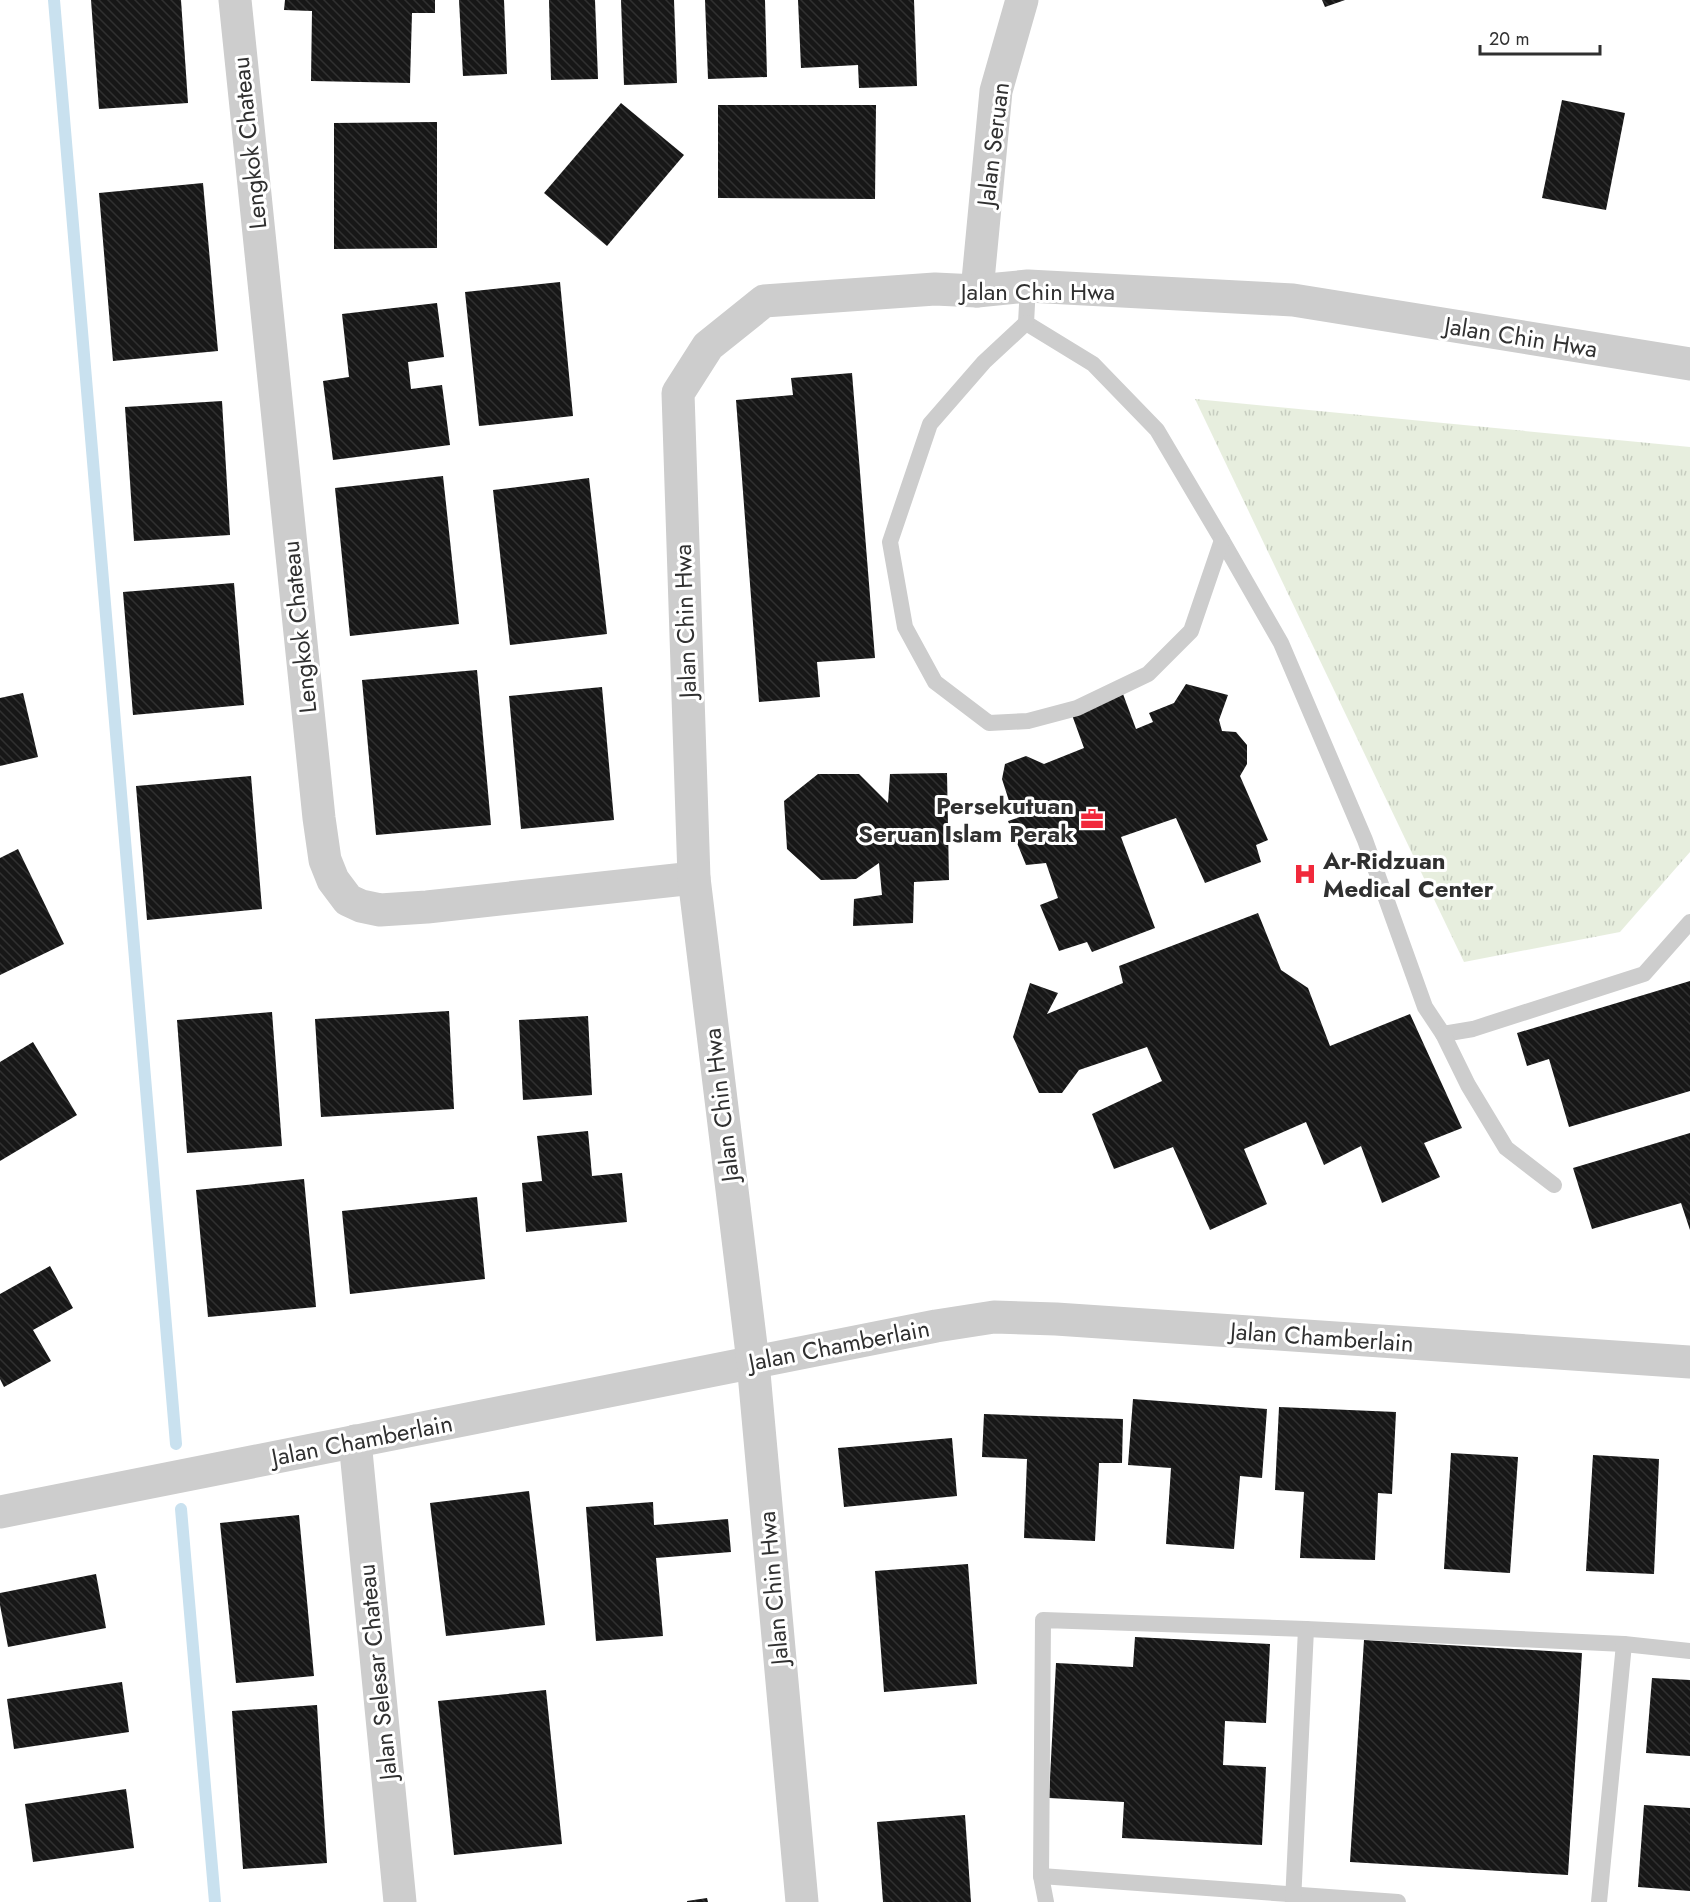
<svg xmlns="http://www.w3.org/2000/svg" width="1690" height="1902" viewBox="0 0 1690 1902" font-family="Jost,sans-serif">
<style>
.park{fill:url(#park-tufts)}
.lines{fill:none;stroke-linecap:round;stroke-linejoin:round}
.stream{stroke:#c9e1ef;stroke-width:12}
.building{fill:url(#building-back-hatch)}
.lane{stroke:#cdcdcd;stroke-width:16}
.street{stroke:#cdcdcd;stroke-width:33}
.labels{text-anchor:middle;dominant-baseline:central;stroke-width:6;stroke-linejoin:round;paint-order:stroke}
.street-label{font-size:24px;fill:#303030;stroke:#fff}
.poi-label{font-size:24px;font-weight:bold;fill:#303030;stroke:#fff;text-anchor:end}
</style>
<defs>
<pattern id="park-tufts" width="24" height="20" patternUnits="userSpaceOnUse" patternTransform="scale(1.5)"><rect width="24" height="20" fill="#e7eede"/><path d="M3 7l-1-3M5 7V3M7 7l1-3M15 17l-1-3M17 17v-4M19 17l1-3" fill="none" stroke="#c6ccbf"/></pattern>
<pattern id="building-back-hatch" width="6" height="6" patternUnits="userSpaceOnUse" patternTransform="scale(1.5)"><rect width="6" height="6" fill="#171717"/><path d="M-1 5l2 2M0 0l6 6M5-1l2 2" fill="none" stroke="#303030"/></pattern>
</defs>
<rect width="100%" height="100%" fill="#fff"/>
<path class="park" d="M1195,399L1690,447V852L1620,932L1464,962Z"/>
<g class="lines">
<g class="stream">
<path d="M54,0L176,1444"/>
<path d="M181,1509L215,1902"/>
</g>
</g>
<g class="building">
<path d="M91,0H181L188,103L99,109Z"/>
<path d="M285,0H435V13H412L410,83L311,81L312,11L284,10Z"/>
<path d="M459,0H504L507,74L463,76Z"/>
<path d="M549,0H595L598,79L551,80Z"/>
<path d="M621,0H674L677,83L624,85Z"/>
<path d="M705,0H765L767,77L708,79Z"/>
<path d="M798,0H914L917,86L859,88L858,65L801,68Z"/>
<path d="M1322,0H1345L1325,7Z"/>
<path d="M1562,100L1625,113L1606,210L1542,198Z"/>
<path d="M621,103L684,155L607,246L544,193Z"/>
<path d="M718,105H876L875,199L718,198Z"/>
<path d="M437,122V248L334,249V123Z"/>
<path d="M203,183L218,351L113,361L99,193Z"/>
<path d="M560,282L573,416L479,426L465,292Z"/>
<path d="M437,303L444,357L408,362L411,389L442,385L450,445L333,460L323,381L349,377L342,314Z"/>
<path d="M852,373L875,658L817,662L820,697L759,702L736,400L793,395L791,378Z"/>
<path d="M222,401L230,535L134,541L125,407Z"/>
<path d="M443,476L459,624L350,636L335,488Z"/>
<path d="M589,478L607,634L510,645L493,490Z"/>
<path d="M234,583L244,705L133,715L123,592Z"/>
<path d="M477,670L491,825L376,835L362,680Z"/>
<path d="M1186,684L1228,695L1219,720L1222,731L1236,732L1247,745V764L1240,776L1268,840L1256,845L1261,862L1205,883L1176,818L1121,837L1155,928L1092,952L1087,942L1059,951L1040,905L1058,898L1046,863L1026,865L1008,821L1026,815L1023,804L1009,801L1002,779L1005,764L1026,756L1044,764L1084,748L1072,715L1123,694L1136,729L1153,722L1149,713L1174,703Z"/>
<path d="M602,687L614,820L521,829L509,696Z"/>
<path d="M23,693L38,757L0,766V698Z"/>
<path d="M947,773L949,880L914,882L913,923L853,926L854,899L882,895L879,863L856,879L821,880L787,849L784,801L818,774H859L888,803L890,774Z"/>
<path d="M251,776L262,909L147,920L136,786Z"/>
<path d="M18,849L64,944L0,975V858Z"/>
<path d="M1258,913L1281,970L1308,988L1330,1046L1410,1014L1462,1128L1424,1143L1440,1177L1382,1203L1361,1146L1324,1165L1306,1122L1244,1149L1267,1204L1210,1230L1173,1147L1114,1169L1092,1114L1162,1081L1147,1047L1079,1070L1062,1093H1039L1013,1037L1030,983L1058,993L1047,1014L1123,983L1119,966Z"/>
<path d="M1690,981V1091L1569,1127L1549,1059L1527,1066L1517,1033Z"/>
<path d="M449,1011L454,1109L321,1117L315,1019Z"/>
<path d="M272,1012L282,1146L187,1153L177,1020Z"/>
<path d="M588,1016L592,1095L523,1100L519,1020Z"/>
<path d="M33,1042L77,1115L0,1161V1062Z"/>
<path d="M588,1131L592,1176L622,1173L627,1222L526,1232L522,1183L542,1181L537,1136Z"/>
<path d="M1690,1133V1230L1681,1203L1592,1229L1573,1168Z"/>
<path d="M304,1179L316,1307L208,1317L196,1190Z"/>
<path d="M477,1197L485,1279L350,1294L342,1211Z"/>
<path d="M50,1266L73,1308L33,1330L51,1361L4,1387L0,1379V1294Z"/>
<path d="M1133,1399L1267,1409L1262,1478L1240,1476L1234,1549L1166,1544L1171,1468L1128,1465Z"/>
<path d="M1279,1407L1396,1412L1392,1494L1378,1493L1375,1560L1300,1558L1304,1492L1275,1490Z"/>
<path d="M984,1414L1123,1419L1122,1463H1099L1095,1541L1024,1538L1027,1459L982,1457Z"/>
<path d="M952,1438L957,1496L844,1507L838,1448Z"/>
<path d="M1451,1453L1518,1457L1510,1573L1444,1569Z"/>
<path d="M1593,1455L1659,1459L1654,1574L1586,1571Z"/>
<path d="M529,1491L545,1625L446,1636L430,1503Z"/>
<path d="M653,1502L654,1525L728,1519L731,1552L656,1558L663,1636L596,1641L586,1507Z"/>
<path d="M299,1515L314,1676L236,1683L220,1523Z"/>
<path d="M968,1564L977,1684L884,1692L875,1571Z"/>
<path d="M96,1574L106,1628L8,1647L0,1605V1593Z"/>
<path d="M1135,1637L1270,1644L1266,1723L1225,1721L1223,1765L1266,1767L1262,1845L1122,1838L1124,1802L1049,1798L1056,1663L1133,1667Z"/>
<path d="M1364,1640L1582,1653L1568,1875L1350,1862Z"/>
<path d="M1652,1678L1690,1680V1756L1646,1753Z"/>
<path d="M122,1682L129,1732L14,1749L7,1699Z"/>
<path d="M546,1690L562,1844L454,1855L438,1701Z"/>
<path d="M317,1705L327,1863L243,1869L232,1711Z"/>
<path d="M126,1789L134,1848L33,1862L25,1804Z"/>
<path d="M1644,1805L1690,1808V1891L1638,1887Z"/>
<path d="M965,1815L971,1902H883L877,1822Z"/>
<path d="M707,1898L708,1902H687V1901Z"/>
</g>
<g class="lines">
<g class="lane">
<path d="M1028,286L1026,323L1093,364L1157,430L1222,540L1281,643L1365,840L1425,1007L1443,1034L1473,1029L1644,974L1690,922"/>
<path d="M1026,323L984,362L930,424L890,542L905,627L935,682L989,723L1028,721L1077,708L1148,674L1191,631L1222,540"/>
<path d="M1443,1034L1468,1085L1506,1148L1554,1185"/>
<path d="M1041,1876L1398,1902"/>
<path d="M1046,1902L1041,1876L1043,1620L1306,1629L1624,1644L1690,1651"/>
<path d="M1293,1902L1306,1629"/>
<path d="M1599,1902L1624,1644"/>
</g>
<g class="street">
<path d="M235,0L319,818L325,860L333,880L348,900L361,906L380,910L427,907L694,878"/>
<path d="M977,291L996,91L1022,0"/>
<path d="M355,1441L400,1902"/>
<path d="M0,1512L936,1326L994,1317L1056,1319L1690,1362"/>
<path d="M802,1902L753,1362L694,878L678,393L708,346L764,301L935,289L977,291L1028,286L1293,300L1690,364"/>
</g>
</g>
<defs>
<g id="office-bare" transform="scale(1.8)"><path d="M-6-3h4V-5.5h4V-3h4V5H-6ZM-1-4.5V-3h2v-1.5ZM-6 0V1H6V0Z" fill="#f1293b" stroke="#fff" stroke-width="2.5" paint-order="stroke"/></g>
<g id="hospital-bare" transform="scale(1.8)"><path d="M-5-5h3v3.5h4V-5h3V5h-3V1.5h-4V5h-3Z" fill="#f1293b" stroke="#fff" stroke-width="2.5" paint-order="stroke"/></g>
</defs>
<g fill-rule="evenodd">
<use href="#office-bare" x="1092" y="819"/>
<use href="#hospital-bare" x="1305" y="874"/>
</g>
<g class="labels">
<g class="street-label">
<text transform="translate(249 143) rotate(-96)">Lengkok Chateau</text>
<text transform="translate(993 144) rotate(-83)">Jalan Seruan</text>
<text x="1038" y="291">Jalan Chin Hwa</text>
<text transform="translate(1521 337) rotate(9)">Jalan Chin Hwa</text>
<text transform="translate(685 621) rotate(-92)">Jalan Chin Hwa</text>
<text transform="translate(299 627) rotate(-96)">Lengkok Chateau</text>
<text transform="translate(721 1105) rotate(-97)">Jalan Chin Hwa</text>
<text transform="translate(1322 1337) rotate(4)">Jalan Chamberlain</text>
<text transform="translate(839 1345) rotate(-11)">Jalan Chamberlain</text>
<text transform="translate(362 1440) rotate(-11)">Jalan Chamberlain</text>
<text transform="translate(773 1588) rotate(-95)">Jalan Chin Hwa</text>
<text transform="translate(377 1672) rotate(-96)">Jalan Selesar Chateau</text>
</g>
<g class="poi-label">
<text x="1074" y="805">Persekutuan<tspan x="1074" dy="28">Seruan Islam Perak</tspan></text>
<text x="1323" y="860" text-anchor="start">Ar-Ridzuan<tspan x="1323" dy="28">Medical Center</tspan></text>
</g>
</g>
<path d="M1480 45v9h120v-9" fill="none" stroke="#303030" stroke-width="3"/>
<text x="1489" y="45" font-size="18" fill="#303030" stroke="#ffffff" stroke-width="4.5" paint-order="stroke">20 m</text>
</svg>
